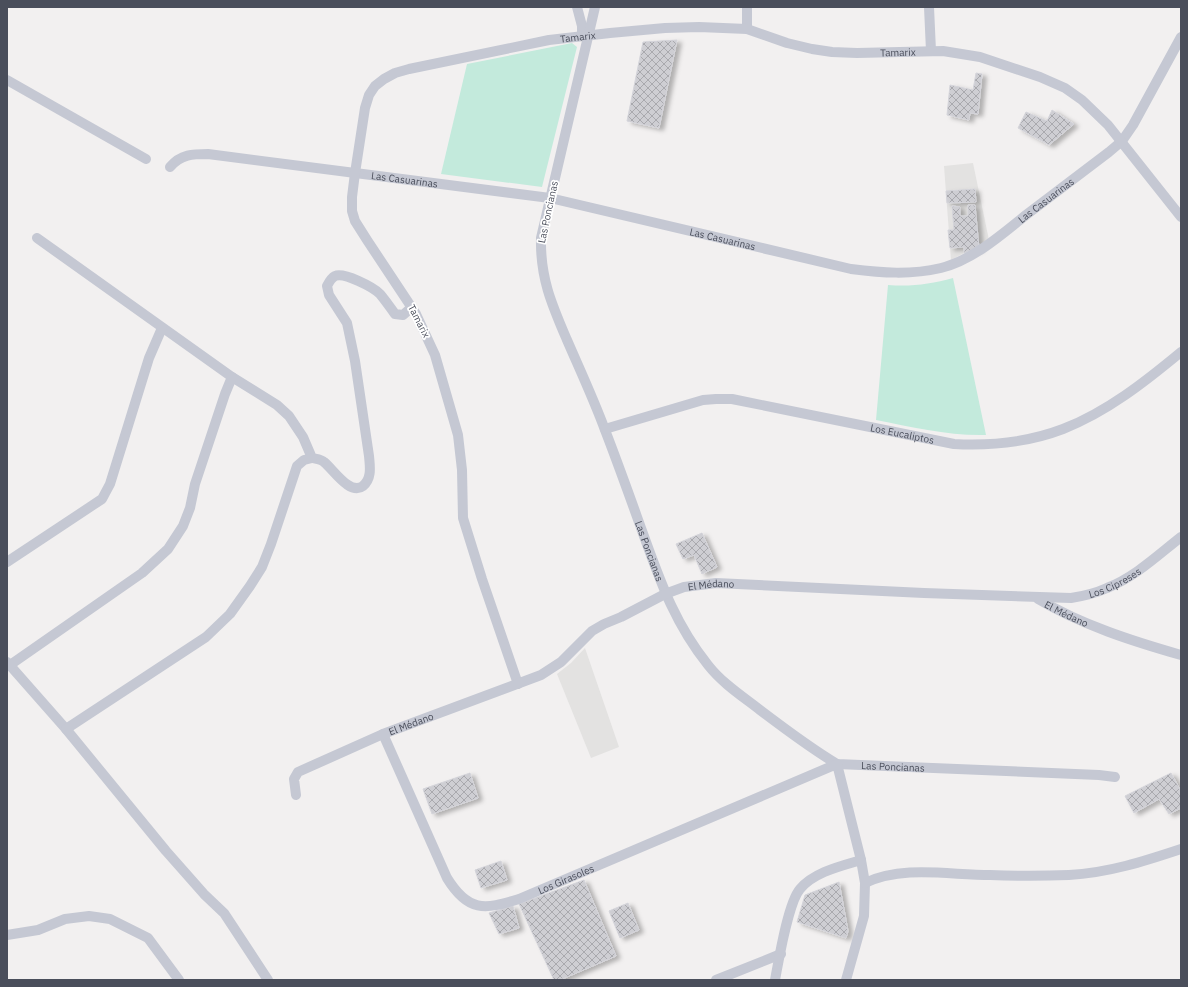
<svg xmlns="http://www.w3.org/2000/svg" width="1188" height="987" viewBox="0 0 1188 987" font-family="'IBM Plex Sans',sans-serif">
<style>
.education{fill:#e3e2e1}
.park{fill:#c3eadc}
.building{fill:url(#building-cross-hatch);stroke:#d4d4da;filter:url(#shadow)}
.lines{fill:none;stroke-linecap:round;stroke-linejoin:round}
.minor{stroke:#c5c8d3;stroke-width:10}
.labels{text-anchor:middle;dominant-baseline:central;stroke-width:3.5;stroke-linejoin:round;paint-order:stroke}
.street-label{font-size:10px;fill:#4a4e5b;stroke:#fff}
</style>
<defs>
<pattern id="building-cross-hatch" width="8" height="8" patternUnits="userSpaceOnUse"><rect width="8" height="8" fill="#ceced3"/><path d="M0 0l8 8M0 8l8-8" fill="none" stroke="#a9a9ae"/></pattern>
<filter id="shadow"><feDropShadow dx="4.5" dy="2.5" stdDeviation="2" flood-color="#0004"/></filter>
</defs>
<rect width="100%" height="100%" fill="#f2f0f0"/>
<g class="education">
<path d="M973,163L989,240L951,260L944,166Z"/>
<path d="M585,648L619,747L591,758L557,674L571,663Z"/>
</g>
<g class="park">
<path d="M572,43L577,47L542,187L441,174L467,64Z"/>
<path d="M953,278L986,435C949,436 912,427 876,420L888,285C911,287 931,284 953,278Z"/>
</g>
<g class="building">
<path d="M677,40L659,128L627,121L643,42Z"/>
<path d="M976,73L982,74L978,114L970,113L969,120L947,115L950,85L973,90Z"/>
<path d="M1052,110L1074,124L1049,145L1018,128L1026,112L1047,121Z"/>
<path d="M975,189L976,202L947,203L946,191Z"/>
<path d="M968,205H975L979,248L964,253V247L950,248L948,230H954L952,206L960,207V216H968Z"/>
<path d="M702,533L717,567L702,574L694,555L683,559L676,544Z"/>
<path d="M470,773L478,798L432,814L423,789Z"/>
<path d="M1171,773L1181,791V808L1169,814L1159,799L1134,813L1125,796Z"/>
<path d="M501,861L507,880L481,888L475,870Z"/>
<path d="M584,880L616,956L560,980H554L519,904Z"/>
<path d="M839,882L848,931L846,938L797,922L805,895Z"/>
<path d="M628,903L639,930L620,938L609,911Z"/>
<path d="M513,906L519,928L499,934L489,913Z"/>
</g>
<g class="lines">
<g class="minor">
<path d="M577,7L582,26V36"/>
<path id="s1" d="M595,7L541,238C540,278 552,305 567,340C580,370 594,400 605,430C619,466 632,503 645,539C662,586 676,625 708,665C722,683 742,696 760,710C785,729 810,748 837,764L1099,775L1115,777"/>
<path d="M747,7V29"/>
<path d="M929,7L931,51"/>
<path d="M7,80L146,159"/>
<path id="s2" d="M170,167C181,154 193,154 208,154L550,198L851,269C882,273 911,275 941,268C973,260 1001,235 1026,215C1054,194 1081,173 1109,152L1122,141L1133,125L1181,37"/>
<path d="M37,238L232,377L277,405L289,416L303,437L312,458C316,459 321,459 324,462C333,469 350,496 363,486C372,478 370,467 369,456L355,361L347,323L329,295L327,286C329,282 331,278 335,276C344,272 373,287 380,294C385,300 390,307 395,314L403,315L412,307"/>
<path id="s3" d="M605,429L703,400L716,399H732L954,444C991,446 1029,442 1063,429C1107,412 1146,381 1181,352"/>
<path d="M7,562L102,499L110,484L149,358L162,328"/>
<path id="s4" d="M1038,599C1082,625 1132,641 1181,655"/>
<path d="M7,662L66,729L166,851L204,894L224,913L268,980"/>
<path d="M10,665L142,573L168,549L183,526L190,508L195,484L225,394L232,377"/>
<path id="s5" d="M518,684L482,579L463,518L462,470L458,435L435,355L416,314L367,240L355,221L352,211V197L355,173L365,108L369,95L375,86L384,79L395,73L409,69L549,40L610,33L665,28L699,27L747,29L787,43L812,49L832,52L857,53L943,51L980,57L1040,77L1065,88L1082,100L1108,125L1181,217"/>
<path d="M66,729L206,637L230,614L250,586L262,567L271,544L297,466L304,460L312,458"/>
<path id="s6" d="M383,734L447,878C468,912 484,910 519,899L837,764L861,860L865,883L864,916L846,980"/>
<path id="s7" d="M296,795L294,779L298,772L383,734L541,675L561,662L592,631L604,624L621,617L665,594L684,587L716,583L924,593L1071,598C1084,596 1096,593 1107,588C1135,577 1158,555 1181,537"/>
<path d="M865,883C903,865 949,875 990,875C1016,876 1043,876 1069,875C1108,873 1145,861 1181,849"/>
<path d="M7,935L38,930L65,919L89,916L110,919L148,938L179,980"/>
<path d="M716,980L781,954"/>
<path d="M775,980C779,959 788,903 800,889C814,872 841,866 861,860"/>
</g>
</g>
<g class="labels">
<g class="street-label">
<text stroke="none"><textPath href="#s5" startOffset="847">Tamarix</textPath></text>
<text stroke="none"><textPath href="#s5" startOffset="1171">Tamarix</textPath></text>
<text stroke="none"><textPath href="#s2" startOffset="240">Las Casuarinas</textPath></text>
<text stroke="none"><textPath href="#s2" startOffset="912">Las Casuarinas</textPath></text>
<text transform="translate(548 212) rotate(-78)">Las Poncianas</text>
<text stroke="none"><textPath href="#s2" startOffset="564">Las Casuarinas</textPath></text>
<text transform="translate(419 321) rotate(63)">Tamarix</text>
<text stroke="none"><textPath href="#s3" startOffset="305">Los Eucaliptos</textPath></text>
<text stroke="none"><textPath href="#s1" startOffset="570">Las Poncianas</textPath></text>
<text stroke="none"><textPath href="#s7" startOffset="890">Los Cipreses</textPath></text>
<text stroke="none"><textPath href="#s7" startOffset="483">El Médano</textPath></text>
<text stroke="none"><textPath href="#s4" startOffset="32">El Médano</textPath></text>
<text stroke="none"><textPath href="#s7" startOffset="147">El Médano</textPath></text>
<text stroke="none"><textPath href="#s1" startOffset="918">Las Poncianas</textPath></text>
<text stroke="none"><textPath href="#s6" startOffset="293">Los Girasoles</textPath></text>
</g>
</g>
<rect width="1188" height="987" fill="none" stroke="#4a4e5b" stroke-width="16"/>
</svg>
